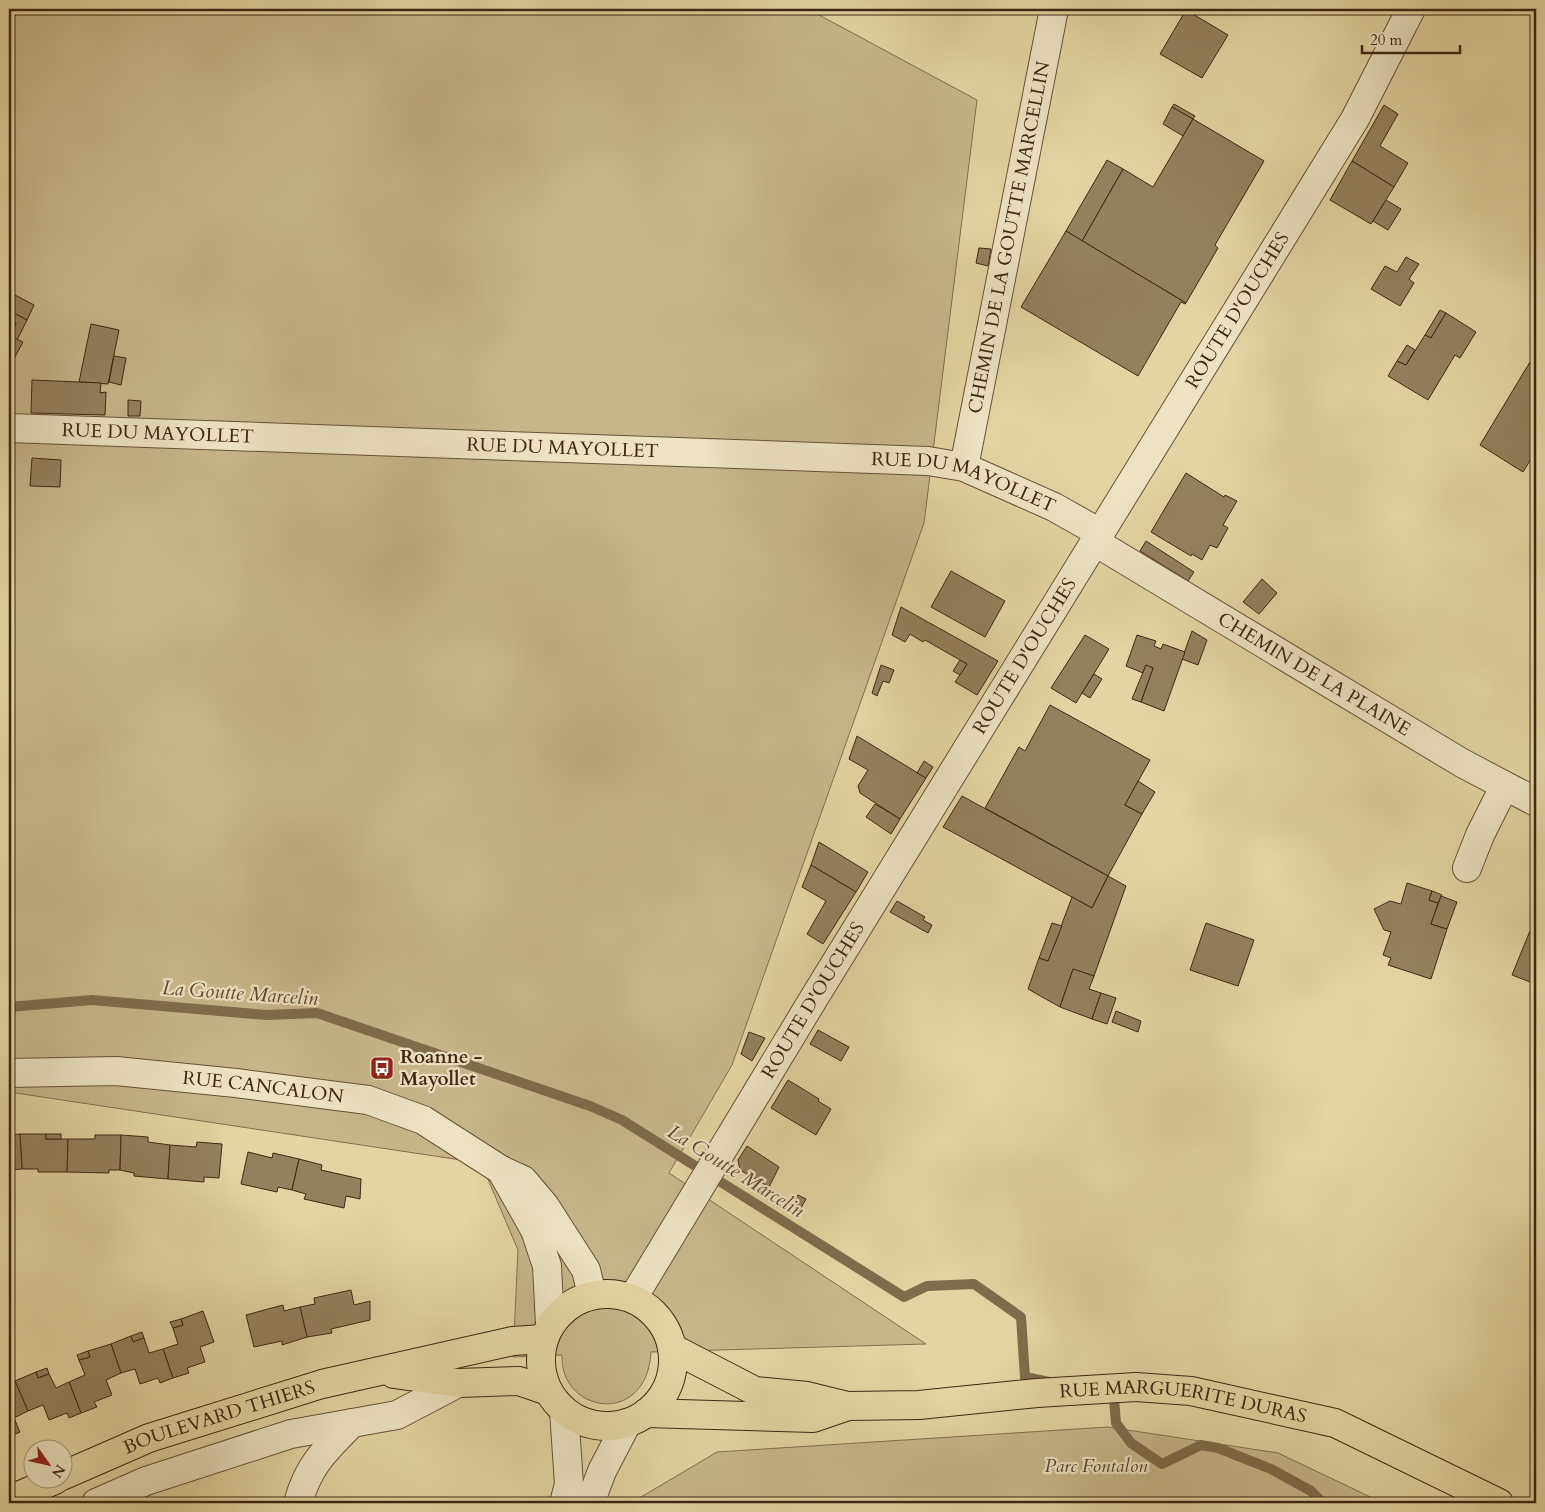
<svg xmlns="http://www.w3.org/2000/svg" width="1545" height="1512" viewBox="0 0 1545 1512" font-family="Cardo,serif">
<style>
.green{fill:#c8b68b;stroke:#846e50}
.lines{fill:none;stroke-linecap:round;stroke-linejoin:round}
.stream{stroke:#806b4c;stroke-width:10}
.building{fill:#95805e;stroke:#3f2614}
.minor-casing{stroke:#685238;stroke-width:30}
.major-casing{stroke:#3f2614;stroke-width:30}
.minor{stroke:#ede3c3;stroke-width:28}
.major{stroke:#e4d4a3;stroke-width:28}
.labels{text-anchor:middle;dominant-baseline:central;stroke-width:4.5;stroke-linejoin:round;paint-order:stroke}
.street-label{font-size:19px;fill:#3f2614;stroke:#ede3c3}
.poi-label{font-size:19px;font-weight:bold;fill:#3f2614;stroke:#ede3c3;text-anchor:start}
.park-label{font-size:19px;font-style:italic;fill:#5a432c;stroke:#ede3c3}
.water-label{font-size:20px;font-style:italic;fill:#604830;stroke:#ede3c3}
</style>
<rect width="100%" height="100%" fill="#e4d4a3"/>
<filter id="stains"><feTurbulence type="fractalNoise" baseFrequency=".004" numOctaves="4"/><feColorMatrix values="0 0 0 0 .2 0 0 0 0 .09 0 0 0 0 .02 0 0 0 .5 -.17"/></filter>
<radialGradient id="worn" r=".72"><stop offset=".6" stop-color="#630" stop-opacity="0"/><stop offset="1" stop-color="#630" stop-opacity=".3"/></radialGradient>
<g class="green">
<path d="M9,9H808L977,100L924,523L732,1065L669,1173L926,1344L651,1352C647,1427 560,1414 562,1355L513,1357L518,1250L481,1163L9,1092Z"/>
<path d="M1108,1427L1278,1453L1383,1503H631L717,1452Z"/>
</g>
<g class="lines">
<g class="stream">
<path d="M9,1007L92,1000L266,1015L317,1013L590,1106L622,1120L904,1297L927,1286L974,1284L1021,1317L1025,1377L1049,1382"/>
<path d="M1104,1396L1114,1399L1116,1423L1131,1443L1162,1464L1201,1445L1218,1448L1271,1469L1311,1491L1323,1503"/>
</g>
</g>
<g class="building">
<path d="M1186,10L1228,35L1202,78L1160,54Z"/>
<path d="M1174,104L1195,116L1193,119L1172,107Z"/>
<path d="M1384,105L1398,114L1380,146L1408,163L1394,187L1352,161Z"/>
<path d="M1172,107L1193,119L1183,136L1163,124Z"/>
<path d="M1193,119L1264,161L1215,245L1218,248L1186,303L1082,241L1123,169L1153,187Z"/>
<path d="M1107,160L1123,169L1082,241L1066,231Z"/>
<path d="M1352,161L1394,187L1371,224L1330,200Z"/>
<path d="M1386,200L1401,209L1388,230L1373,221Z"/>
<path d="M1066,231L1186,303L1185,304L1181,302L1138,376L1021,307Z"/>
<path d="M979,248L991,249L988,266L976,263Z"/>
<path d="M1406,257L1419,264L1409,279L1414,283L1400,306L1371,289L1385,266L1397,272Z"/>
<path d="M15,295L34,305L27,320L10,311L9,313V305Z"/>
<path d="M1440,310L1446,313L1431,338L1425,335Z"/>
<path d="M10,311L27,320L17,340L10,336L16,323L9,320Z"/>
<path d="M1446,313L1476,332L1460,358L1455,355L1428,400L1388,376L1397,361L1406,365L1425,335L1431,338Z"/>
<path d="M9,320L16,323L10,336L23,342L9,368Z"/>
<path d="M91,324L119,330L108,384L79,382Z"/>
<path d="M1407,345L1415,350L1406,365L1397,361Z"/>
<path d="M1536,352V451L1523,472L1480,445Z"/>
<path d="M114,356L126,358L121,385L109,382Z"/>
<path d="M32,380L101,383L100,393L106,392L105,415L31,413Z"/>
<path d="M128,400L141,401L140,416H128Z"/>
<path d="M32,458L61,460L60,487L30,486Z"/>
<path d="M1186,473L1224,497L1225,495L1237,501L1223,525L1228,528L1217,548L1210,545L1202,560L1192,554L1191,556L1151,532Z"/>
<path d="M1146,541L1194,572L1188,581L1140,551Z"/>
<path d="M951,571L1005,601L985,637L931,607Z"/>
<path d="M1262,579L1277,593L1259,614L1243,602Z"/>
<path d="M901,607L998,661L977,695L955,682L967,664L925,640L923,642L910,634L905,642L892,635Z"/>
<path d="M1192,631L1207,640L1198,665L1182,659Z"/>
<path d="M1085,635L1109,649L1076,703L1051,688Z"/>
<path d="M1137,635L1156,641L1154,646L1161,649L1163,644L1185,652L1164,711L1141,702L1153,668L1146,665L1143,673L1126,666Z"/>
<path d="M960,660L967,664L960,675L953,671Z"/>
<path d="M881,665L894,670L889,683L883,681L877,696L872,693Z"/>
<path d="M1146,665L1153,668L1141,702L1132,699Z"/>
<path d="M1094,674L1102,679L1090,698L1082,693Z"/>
<path d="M1050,705L1150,760L1125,805L1142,814L1108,876L985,808L1019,747L1025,751Z"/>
<path d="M857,736L926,778L900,819L860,793L858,786L868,770L849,759Z"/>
<path d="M924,761L933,767L926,778L917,773Z"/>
<path d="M1138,781L1155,792L1142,814L1125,805Z"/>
<path d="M962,796L1108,876L1092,908L943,827Z"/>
<path d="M875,804L900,819L891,834L866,817Z"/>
<path d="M819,842L868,872L856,892L811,865Z"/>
<path d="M811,865L856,892L823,944L807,934L826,901L802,887Z"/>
<path d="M1108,876L1126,886L1094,976L1073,969L1060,1007L1028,989L1039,958L1048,961L1072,897L1092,908Z"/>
<path d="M1407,883L1432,891L1429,900L1438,903L1431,924L1447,929L1431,979L1388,965L1391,958L1383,955L1391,932L1384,930L1374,909L1390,901L1401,904Z"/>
<path d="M1432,891L1442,895L1438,903L1429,900Z"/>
<path d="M1441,896L1457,902L1447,929L1431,924Z"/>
<path d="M897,901L925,917L923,920L932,925L928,933L890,912Z"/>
<path d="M1536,916V972L1530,982L1512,975Z"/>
<path d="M1052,923L1062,926L1048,961L1039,958Z"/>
<path d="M1206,923L1254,940L1238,986L1190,970Z"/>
<path d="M1073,969L1094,976L1089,989L1101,993L1092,1019L1060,1007Z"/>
<path d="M1101,993L1116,998L1107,1024L1092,1019Z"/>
<path d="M1116,1011L1141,1021L1138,1032L1112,1022Z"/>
<path d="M818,1030L849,1047L841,1061L810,1044Z"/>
<path d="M749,1032L765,1038L752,1061L741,1054Z"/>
<path d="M788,1080L819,1099L818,1101L831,1109L816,1135L771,1108Z"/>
<path d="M20,1134H46V1139H68L67,1172H38V1169H22Z"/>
<path d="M20,1134L22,1169L9,1170V1135Z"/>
<rect x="46" y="1134" width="15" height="5"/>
<path d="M95,1135H121L120,1170H109V1173L67,1172L68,1139H95Z"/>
<path d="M121,1135L148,1137V1142L170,1145L168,1179L134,1176V1173L120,1170Z"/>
<path d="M197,1142L222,1144L219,1178L204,1177V1182L168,1179L170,1145L196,1147Z"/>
<path d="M747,1146L779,1167L769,1187L740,1170L738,1160Z"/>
<path d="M248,1152L272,1158L273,1153L299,1159L292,1190L278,1187L277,1192L241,1184Z"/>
<path d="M299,1159L322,1165L321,1170L361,1179L360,1199L346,1196L344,1208L304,1199L306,1194L292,1190Z"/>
<path d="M798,1195L806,1199L801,1208L793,1203Z"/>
<path d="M351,1290L354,1305L370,1301V1320L331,1329L332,1333L307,1337L300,1307L315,1304L314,1298Z"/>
<path d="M283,1305L284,1311L300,1307L307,1337L282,1345V1341L254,1347L246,1315Z"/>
<path d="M203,1311L214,1342L200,1347L205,1362L187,1368L189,1373L173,1378L163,1349L178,1344L173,1328L183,1325L181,1319Z"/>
<path d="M181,1319L183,1325L173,1328L170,1322Z"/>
<path d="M142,1332L144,1338L133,1342L131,1336Z"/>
<path d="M131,1336L133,1342L144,1338L149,1353L163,1349L173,1378L160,1383L158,1378L140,1384L135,1369L121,1373L111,1344Z"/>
<path d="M111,1344L121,1373L106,1380L112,1395L94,1402L97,1407L81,1413L69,1382L85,1375L79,1360L90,1357L88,1351Z"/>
<path d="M88,1351L90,1357L79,1360L77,1355Z"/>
<path d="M47,1368L49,1374L38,1378L36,1372Z"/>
<path d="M36,1372L38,1378L49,1374L56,1388L69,1382L81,1413L69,1418L67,1413L49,1420L43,1405L28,1411L15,1381Z"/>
<path d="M15,1381L28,1411L14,1418L20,1432L9,1437V1384Z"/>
</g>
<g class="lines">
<g class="minor-casing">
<g id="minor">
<path id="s1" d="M9,428L928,461L964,467L1054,507L1100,533"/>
<path id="s2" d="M964,467L1054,9"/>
<path id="s3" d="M1095,542L1462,763L1536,802"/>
<path d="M1467,868L1480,835L1504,787"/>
<path id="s4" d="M9,1073L116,1071L236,1083L368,1100L423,1120L501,1170"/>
<path id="s5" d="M633,1298L814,998L1355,119L1411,9"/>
<path d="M550,1324L547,1266L535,1230L501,1170L523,1180L545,1206L586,1270L592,1295"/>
<path d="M564,1411L569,1484L564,1503"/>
<path d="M96,1503L146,1481L291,1434L397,1415L458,1383"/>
<path d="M298,1503C308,1466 325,1450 352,1423"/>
<path d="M590,1503L602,1471L627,1423"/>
</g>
</g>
<g class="major-casing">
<g id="major">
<circle cx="607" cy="1360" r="66"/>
<path id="s6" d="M672,1348L755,1391L807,1396L848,1406L919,1405L1037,1393L1136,1387L1191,1391L1335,1423L1499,1503"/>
<path d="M394,1374L458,1383L519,1381L548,1391"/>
<path d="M646,1413L813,1418L848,1406"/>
<path id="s7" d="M62,1476L149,1438L322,1384L513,1341L543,1339"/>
<path d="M9,1500L55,1480"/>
</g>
</g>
<use href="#minor" class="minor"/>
<use href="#major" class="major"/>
</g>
<defs>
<g id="bus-square" transform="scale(1.25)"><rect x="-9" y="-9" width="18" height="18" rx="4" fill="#8f2418" stroke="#ede3c3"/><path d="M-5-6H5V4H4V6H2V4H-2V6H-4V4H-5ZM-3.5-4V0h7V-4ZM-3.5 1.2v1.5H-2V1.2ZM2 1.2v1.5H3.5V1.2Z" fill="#fff"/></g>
</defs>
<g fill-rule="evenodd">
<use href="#bus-square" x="382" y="1068"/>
</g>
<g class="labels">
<g class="street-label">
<text stroke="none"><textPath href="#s2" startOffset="234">CHEMIN DE LA GOUTTE MARCELLIN</textPath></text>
<text stroke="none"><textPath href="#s5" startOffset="1158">ROUTE D'OUCHES</textPath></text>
<text stroke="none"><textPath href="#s1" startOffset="149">RUE DU MAYOLLET</textPath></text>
<text stroke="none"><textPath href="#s1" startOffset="554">RUE DU MAYOLLET</textPath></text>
<text stroke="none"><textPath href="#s1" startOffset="959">RUE DU MAYOLLET</textPath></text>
<text stroke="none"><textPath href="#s5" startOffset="752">ROUTE D'OUCHES</textPath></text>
<text stroke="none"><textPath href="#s3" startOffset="256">CHEMIN DE LA PLAINE</textPath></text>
<text stroke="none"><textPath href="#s5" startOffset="348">ROUTE D'OUCHES</textPath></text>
<text stroke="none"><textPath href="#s4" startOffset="255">RUE CANCALON</textPath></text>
<text stroke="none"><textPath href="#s6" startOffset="525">RUE MARGUERITE DURAS</textPath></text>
<text stroke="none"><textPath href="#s7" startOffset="168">BOULEVARD THIERS</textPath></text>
</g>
<g class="poi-label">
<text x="400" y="1057">Roanne -<tspan x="400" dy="22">Mayollet</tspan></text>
</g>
<g class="park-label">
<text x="1096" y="1466">Parc Fontalon</text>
</g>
<g class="water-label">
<text transform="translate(240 993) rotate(4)">La Goutte Marcelin</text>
<text transform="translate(736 1171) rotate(32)">La Goutte Marcelin</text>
</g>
</g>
<rect width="1545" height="1512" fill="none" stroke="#e4d4a3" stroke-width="30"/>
<rect x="10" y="10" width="1525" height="1492" fill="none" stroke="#3f2614" stroke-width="2.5"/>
<rect x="15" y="15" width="1515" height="1482" fill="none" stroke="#3f2614"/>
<g transform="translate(48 1464) rotate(124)"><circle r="24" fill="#ede3c3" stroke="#a7977d"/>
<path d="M0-4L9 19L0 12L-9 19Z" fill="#8f2418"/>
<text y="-8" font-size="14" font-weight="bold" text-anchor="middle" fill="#3f2614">N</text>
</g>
<path d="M1362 45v8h98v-8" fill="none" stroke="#3f2614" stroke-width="2.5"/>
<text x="1370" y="45" font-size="15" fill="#3f2614" stroke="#ede3c3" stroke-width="4" paint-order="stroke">20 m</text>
<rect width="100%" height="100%" filter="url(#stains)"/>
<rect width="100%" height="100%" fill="url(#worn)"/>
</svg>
